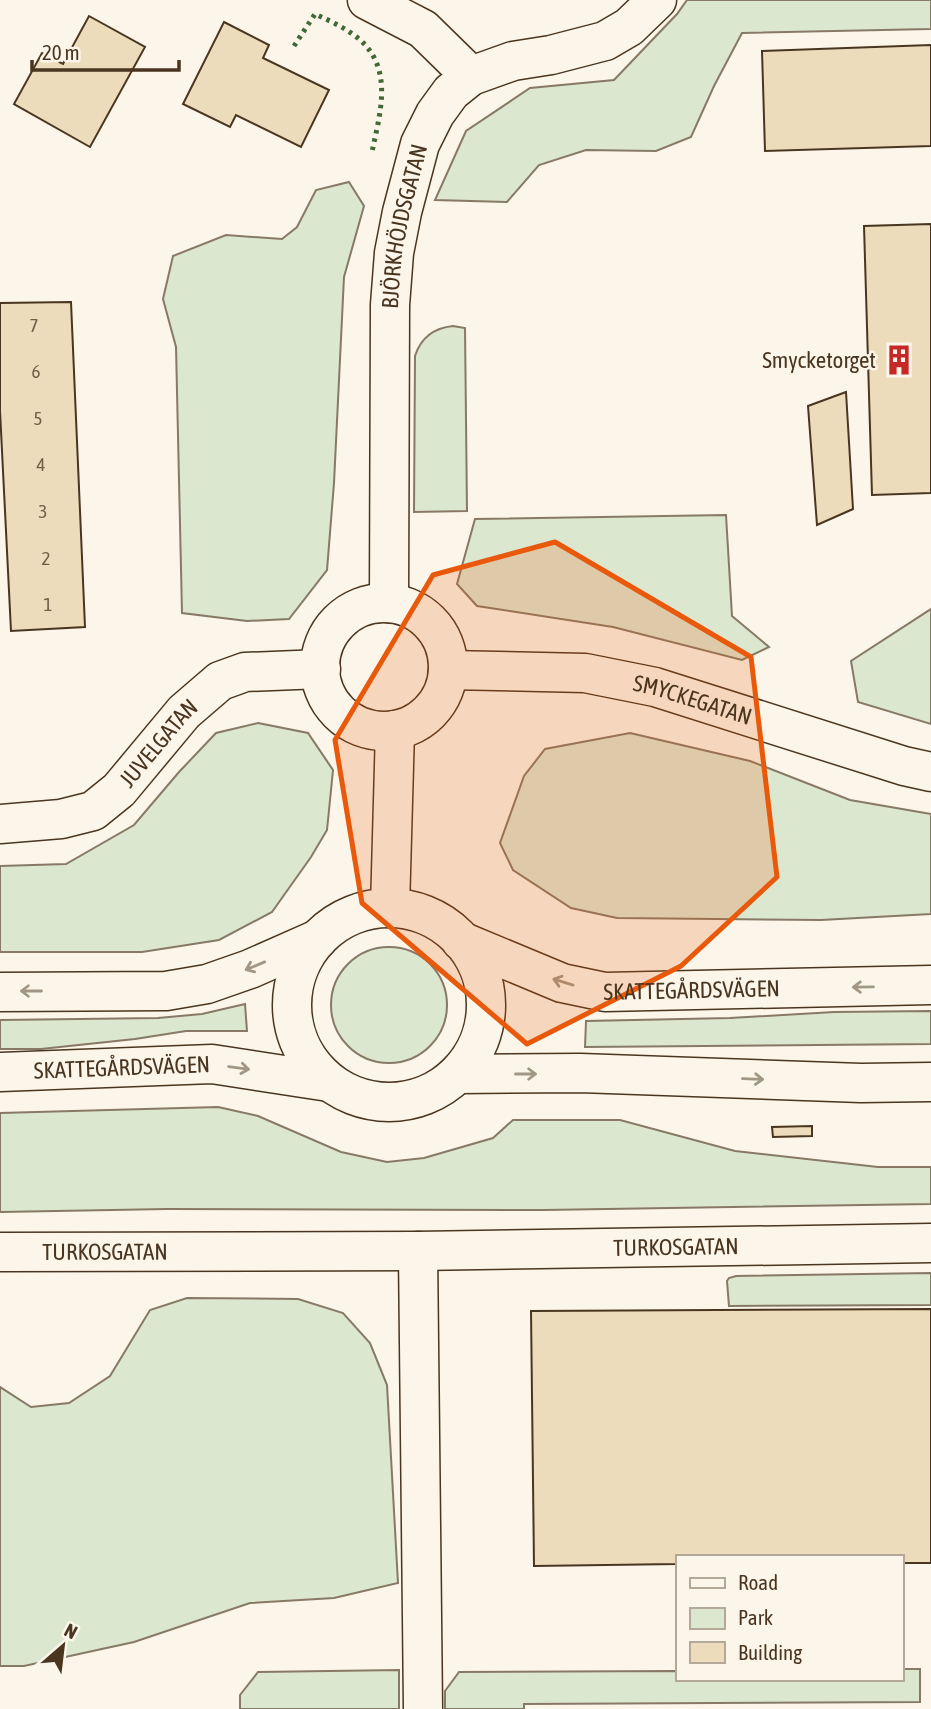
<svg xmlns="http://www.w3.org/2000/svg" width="931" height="1709" viewBox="0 0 931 1709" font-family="'Asap Condensed',sans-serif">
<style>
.green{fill:#dce7d0;stroke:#887966;stroke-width:2}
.building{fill:#ecdcbc;stroke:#4a3520;stroke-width:2}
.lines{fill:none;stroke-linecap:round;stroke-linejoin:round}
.street-casing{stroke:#4a3520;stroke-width:41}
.secondary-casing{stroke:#4a3520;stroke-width:41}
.street{stroke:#fbf6e9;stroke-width:38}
.secondary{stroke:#fbf6e9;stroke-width:38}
.hedge{stroke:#436837;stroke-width:5;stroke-dasharray:3.5 5;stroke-linecap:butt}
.oneway{stroke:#a29684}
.marked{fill:#e8590c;fill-opacity:0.2;stroke:#e8590c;stroke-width:5;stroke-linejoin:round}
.labels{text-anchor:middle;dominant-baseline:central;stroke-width:5;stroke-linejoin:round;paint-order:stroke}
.number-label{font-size:19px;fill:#725f47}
.street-label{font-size:23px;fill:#4a3520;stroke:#fbf6e9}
.poi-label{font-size:23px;fill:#4a3520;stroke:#fbf6e9;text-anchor:end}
</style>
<rect width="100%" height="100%" fill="#fbf6e9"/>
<g class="green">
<path d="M687,0H931V29L742,33L714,86L691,137L656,151L586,150L539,165L507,202L435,200L466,131L530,88L614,80L677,14Z"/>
<path d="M349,182L364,206L344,277L334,483L327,570L289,619L247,621L182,613L176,347L163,299L173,256L226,235L282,239L297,227L316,190Z"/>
<path d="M453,326L465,328L467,511L414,512L415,356C421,337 434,328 453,326Z"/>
<path d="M726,515L732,616L769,647L742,660L613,627L477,606L457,584L475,519Z"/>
<path d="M931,609V724L858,702L851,661Z"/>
<path d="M258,723L308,733L333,770L327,830L311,857L272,912L219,940L142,952H0V866L66,864L134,825L179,772L216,733Z"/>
<path d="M630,733L750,761L850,800L931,814V914L821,920L617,918L571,908L513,870L500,843L524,776L545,749Z"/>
<circle cx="389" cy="1005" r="58"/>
<path d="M245,1004L247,1031H186L135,1039L41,1049H0V1020L158,1018L202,1014Z"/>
<path d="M931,1011V1044L585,1047L586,1021L730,1018L834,1012Z"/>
<path d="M218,1107L258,1116L341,1152L387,1162L424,1158L493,1138L513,1120H620L735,1151L878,1167H931V1204L544,1210L167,1209L0,1212V1113Z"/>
<path d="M931,1273V1305L729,1306L727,1281L729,1278L736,1276Z"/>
<path d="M187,1298L298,1299L343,1313L370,1343L387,1385L398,1583L334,1598L250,1603L134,1642L24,1666H0V1387L31,1407L69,1403L110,1376L150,1310Z"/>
<path d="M901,1669H920V1702L524,1704V1709H445V1691L459,1672L677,1671V1679H901Z"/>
<path d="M399,1670V1709H240V1695L258,1672Z"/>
</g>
<g class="building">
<path d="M89,16L145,47L90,147L14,104L42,53L63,64Z"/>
<path d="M224,22L269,45L263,58L329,90L301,147L236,115L230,127L183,104Z"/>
<path d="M931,45V146L765,151L762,51Z"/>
<path d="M931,224V493L872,495L864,226Z"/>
<path d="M71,302L85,627L11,631L0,411V303Z"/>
<path d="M846,392L853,509L817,525L808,406Z"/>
<path d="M812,1126V1136L773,1137L772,1127Z"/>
<path d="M931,1309V1563H901V1557H677V1564L534,1566L531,1311Z"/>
</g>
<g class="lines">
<g class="street-casing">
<g id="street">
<path d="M367,0L423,29L471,76"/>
<path id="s1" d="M389,603L390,305L394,253L402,212L420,144L435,114L451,92L471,76L513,61L551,55L605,41L629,27L657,0"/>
<circle cx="384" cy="667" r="64"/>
<path id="s2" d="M448,670L585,673L655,687L904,766L931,772"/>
<path id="s3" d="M0,824L61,819L93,811L119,790L184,712L220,681L245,672L321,669"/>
<path d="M390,908L395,730"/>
<path d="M418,1251L423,1709"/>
<path id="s4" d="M0,1252L418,1251L931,1243"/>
</g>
</g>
<g class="secondary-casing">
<g id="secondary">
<circle cx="389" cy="1005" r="97"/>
<path id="s5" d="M461,941L562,983L605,992L931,985"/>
<path d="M0,992L166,991L207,984L250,969L318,939"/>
<path id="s6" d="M0,1072L212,1064L329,1082"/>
<path d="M458,1074L580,1073L861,1083L931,1082"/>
</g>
</g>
<use href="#street" class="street"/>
<use href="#secondary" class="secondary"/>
<path class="hedge" d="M294,46L315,14C330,21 346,28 359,39C394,69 380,113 372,152"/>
</g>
<defs><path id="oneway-shaft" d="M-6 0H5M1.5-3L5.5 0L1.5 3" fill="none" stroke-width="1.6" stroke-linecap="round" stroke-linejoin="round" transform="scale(1.75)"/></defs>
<g class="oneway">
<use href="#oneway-shaft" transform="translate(255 966) rotate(157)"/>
<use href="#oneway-shaft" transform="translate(563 982) rotate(-163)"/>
<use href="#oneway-shaft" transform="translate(863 987) rotate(179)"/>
<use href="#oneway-shaft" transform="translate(31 991) rotate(180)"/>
<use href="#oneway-shaft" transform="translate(239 1068) rotate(8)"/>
<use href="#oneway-shaft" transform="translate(526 1074)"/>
<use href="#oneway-shaft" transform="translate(753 1079) rotate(2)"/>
</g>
<path class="marked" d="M555,542L751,657L777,877L681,966L527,1044L362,903L335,740L433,575Z"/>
<defs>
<g id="building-bare" transform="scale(2.415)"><path d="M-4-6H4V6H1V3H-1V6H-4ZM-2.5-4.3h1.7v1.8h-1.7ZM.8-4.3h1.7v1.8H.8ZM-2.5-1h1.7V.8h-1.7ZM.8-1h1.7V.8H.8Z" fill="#c62828" stroke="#fbf6e9" stroke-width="2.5" paint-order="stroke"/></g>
</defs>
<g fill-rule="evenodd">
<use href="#building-bare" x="899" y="360"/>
</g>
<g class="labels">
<g class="number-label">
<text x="34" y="325">7</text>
<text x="36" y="371">6</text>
<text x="38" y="418">5</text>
<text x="41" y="464">4</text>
<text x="43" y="511">3</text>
<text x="46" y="558">2</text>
<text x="48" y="604">1</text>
</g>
<g class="street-label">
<text stroke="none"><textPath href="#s1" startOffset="378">BJÖRKHÖJDSGATAN</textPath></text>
<text stroke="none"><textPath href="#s2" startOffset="248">SMYCKEGATAN</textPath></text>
<text stroke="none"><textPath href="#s3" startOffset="189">JUVELGATAN</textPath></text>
<text stroke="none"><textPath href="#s5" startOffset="240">SKATTEGÅRDSVÄGEN</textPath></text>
<text stroke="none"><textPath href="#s6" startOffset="122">SKATTEGÅRDSVÄGEN</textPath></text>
<text stroke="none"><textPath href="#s4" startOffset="676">TURKOSGATAN</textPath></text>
<text stroke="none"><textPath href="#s4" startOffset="105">TURKOSGATAN</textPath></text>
</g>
<g class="poi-label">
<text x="876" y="360">Smycketorget</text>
</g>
</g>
<rect x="676" y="1555" width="228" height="126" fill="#fbf6e9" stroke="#b4a999" stroke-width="2"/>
<rect x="690" y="1578" width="35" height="10" fill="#fbf6e9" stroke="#b4a999" stroke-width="2"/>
<text x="738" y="1590" font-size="21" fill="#4a3520">Road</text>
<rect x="690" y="1608" width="35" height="21" fill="#dce7d0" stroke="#b4a999" stroke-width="2"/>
<text x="738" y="1625" font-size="21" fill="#4a3520">Park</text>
<rect x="690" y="1642" width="35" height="21" fill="#ecdcbc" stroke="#b4a999" stroke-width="2"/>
<text x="738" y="1660" font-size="21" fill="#4a3520">Building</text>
<g transform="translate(63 1646) rotate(28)" stroke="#fbf6e9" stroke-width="5" paint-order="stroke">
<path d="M0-5L12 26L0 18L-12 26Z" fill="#4a3520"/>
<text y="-10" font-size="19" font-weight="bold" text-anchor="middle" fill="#4a3520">N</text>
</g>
<path d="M32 60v10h147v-10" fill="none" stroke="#4a3520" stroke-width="3.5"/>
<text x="42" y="60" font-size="21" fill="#4a3520" stroke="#fbf6e9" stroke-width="5" paint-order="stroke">20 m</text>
</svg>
